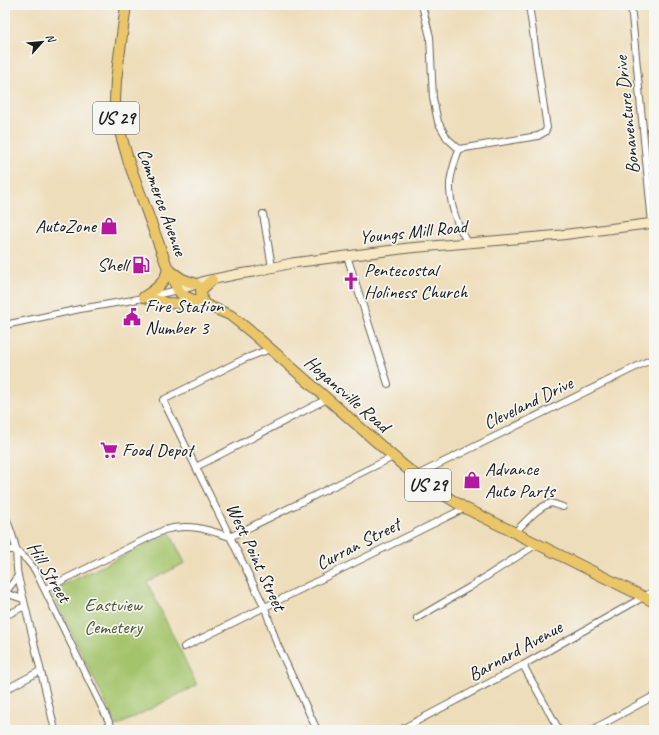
<svg xmlns="http://www.w3.org/2000/svg" width="659" height="735" viewBox="0 0 659 735" font-family="Caveat,sans-serif">
<style>
.green{fill:#a4c46c;stroke:#607044}
.lines{fill:none;stroke-linecap:round;stroke-linejoin:round}
.street-casing{stroke:#666053;stroke-width:8}
.secondary-casing{stroke:#666053;stroke-width:11}
.primary-casing{stroke:#666053;stroke-width:12}
.street{stroke:#fff;stroke-width:6}
.secondary{stroke:#f7e8c3;stroke-width:9}
.primary{stroke:#ebc669;stroke-width:10}
.labels{text-anchor:middle;dominant-baseline:central;stroke-width:3.5;stroke-linejoin:round;paint-order:stroke}
.shield{fill:#f6f6f2;stroke:#5d5d5c;stroke-width:1}
.shield-label{font-size:18px;font-weight:bold;fill:#1c1c1c}
.street-label{font-size:19px;fill:#1c1c1c;stroke:#f6f6f2}
.poi-label{font-size:19px;fill:#1c1c1c;stroke:#f6f6f2;text-anchor:start}
.park-label{font-size:19px;fill:#4c5738;stroke:#f6f6f2}
</style>
<rect width="100%" height="100%" fill="#f6f6f2"/>
<filter id="ink" filterUnits="userSpaceOnUse"><feTurbulence type="fractalNoise" baseFrequency=".025" numOctaves="2"/><feDisplacementMap in="SourceGraphic" scale="8" xChannelSelector="R" yChannelSelector="G"/><feConvolveMatrix kernelMatrix="1 2 1 2 8 2 1 2 1" color-interpolation-filters="sRGB"/></filter>
<filter id="wash" filterUnits="userSpaceOnUse"><feTurbulence type="fractalNoise" baseFrequency=".012" numOctaves="4" result="noise"/><feDisplacementMap in="SourceGraphic" scale="16" xChannelSelector="R" yChannelSelector="G"/><feGaussianBlur stdDeviation="0.9" result="paint"/><feColorMatrix in="noise" values="0 0 0 0 0 0 0 0 0 0 0 0 0 0 0 0 0 1.4 0 .05"/><feComposite in="paint" operator="in"/></filter>
<g filter="url(#wash)">
<rect width="100%" height="100%" fill="#eeddba"/>
<path class="green" d="M170,533L185,563L147,582L197,685L117,726L51,591Z"/>
</g>
<g filter="url(#ink)">
<g class="lines">
<g class="street-casing">
<g id="street">
<path d="M422,5L430,37L433,98L438,122L447,138L459,149C456,159 451,171 450,183C449,202 457,227 468,242"/>
<path d="M631,5L652,223"/>
<path d="M459,149L538,136L545,132L547,128L529,5"/>
<path d="M263,214L272,267"/>
<path d="M347,256L388,384"/>
<path d="M5,325L80,309L133,300L178,290"/>
<path d="M270,349L244,359L163,400L265,608L277,644L317,730"/>
<path d="M196,467L327,399"/>
<path d="M415,476L654,358"/>
<path d="M5,515C9,526 14,538 16,549C17,558 16,567 18,576L55,730"/>
<path d="M514,533C526,522 536,508 551,503L563,507"/>
<path d="M5,550H16"/>
<path d="M16,550L27,560L35,570L113,730"/>
<path d="M18,576L5,593L23,599"/>
<path d="M45,589L164,530C189,523 206,529 230,537L393,457"/>
<path d="M5,616L25,606"/>
<path d="M417,618L470,587L537,544"/>
<path d="M184,647L465,508"/>
<path d="M523,665L559,730"/>
<path d="M5,690L40,671"/>
<path d="M400,730L523,665L654,591"/>
<path d="M592,730L654,696"/>
</g>
</g>
<g class="secondary-casing">
<path id="secondary" d="M178,290L205,281L239,274L253,272L292,263L409,248L561,235L654,223"/>
</g>
<g class="primary-casing">
<g id="primary">
<path d="M126,5L116,80L115,100L116,118L129,163L168,269L178,290L182,295L230,315L250,331L404,466L431,487L465,508L654,602"/>
<path d="M168,269L182,279L196,284"/>
<path d="M144,297L167,303L193,304"/>
<path d="M144,297C156,289 165,283 168,269"/>
<path d="M205,305L202,300L201,290L212,280"/>
</g>
</g>
<use href="#street" class="street"/>
<use href="#secondary" class="secondary"/>
<use href="#primary" class="primary"/>
</g>
</g>
<defs>
<g id="shop-bare" transform="scale(1.38)"><path d="M-5-2.5h2.3a2.7 3.5 0 0 1 5.4 0H5L5.5 6h-11ZM-1.5-2.5h3a1.5 2.3 0 0 0-3 0Z" fill="#b5179e" stroke="#f6f6f2" stroke-width="2.5" paint-order="stroke"/></g>
<g id="fuel-bare" transform="scale(1.38)"><path d="M-5.5-6h7V0h2V4h1.3V-2.5L3-4.5l.8-.8L6-3V5H2.5V1h-1V6h-7ZM-4.2-4.7v3.2H.2V-4.7Z" fill="#b5179e" stroke="#f6f6f2" stroke-width="2.5" paint-order="stroke"/></g>
<g id="church-bare" transform="scale(1.38)"><path d="M-1.2-6h2.4v3.5h3.3v2.4h-3.3V6h-2.4V-.1h-3.3v-2.4h3.3Z" fill="#b5179e" stroke="#f6f6f2" stroke-width="2.5" paint-order="stroke"/></g>
<g id="civic-bare" transform="scale(1.38)"><path d="M-.6-6.5H3V-4.5H.6V-3L4-1V1h2V6H-6V1h2V-1L-.6-3ZM-1.2 2.5V6h2.4V2.5Z" fill="#b5179e" stroke="#f6f6f2" stroke-width="2.5" paint-order="stroke"/></g>
<g id="supermarket-bare" transform="scale(1.38)"><path d="M-6-5.5h2.5l.6 2H6L4.5 2H-2.5L-4.4-4H-6ZM-1.5 3.2a1.3 1.3 0 1 0 .1 0ZM3 3.2a1.3 1.3 0 1 0 .1 0Z" fill="#b5179e" stroke="#f6f6f2" stroke-width="2.5" paint-order="stroke"/></g>
</defs>
<g fill-rule="evenodd">
<use href="#shop-bare" x="109" y="226"/>
<use href="#fuel-bare" x="141" y="265"/>
<use href="#church-bare" x="351" y="281"/>
<use href="#civic-bare" x="132" y="317"/>
<use href="#supermarket-bare" x="109" y="450"/>
<use href="#shop-bare" x="472" y="480"/>
</g>
<g class="labels">
<g class="shield">
<rect x="93" y="102" width="46" height="32" rx="3"/>
<rect x="405" y="469" width="46" height="32" rx="3"/>
</g>
<g class="shield-label">
<text x="116" y="118">US 29</text>
<text x="428" y="485">US 29</text>
</g>
<g class="street-label">
<text transform="translate(627 115) rotate(-96)">Bonaventure Drive</text>
<text transform="translate(162 202) rotate(70)">Commerce Avenue</text>
<text transform="translate(413 232) rotate(-6)">Youngs Mill Road</text>
<text transform="translate(347 394) rotate(41)">Hogansville Road</text>
<text transform="translate(528 403) rotate(-26)">Cleveland Drive</text>
<text transform="translate(358 544) rotate(-27)">Curran Street</text>
<text transform="translate(256 557) rotate(65)">West Point Street</text>
<text transform="translate(49 572) rotate(59)">Hill Street</text>
<text transform="translate(515 651) rotate(-29)">Barnard Avenue</text>
</g>
<g class="poi-label">
<text x="96" y="226" text-anchor="end">AutoZone</text>
<text x="128" y="265" text-anchor="end">Shell</text>
<text x="364" y="270">Pentecostal<tspan x="364" dy="22">Holiness Church</tspan></text>
<text x="145" y="306">Fire Station<tspan x="145" dy="22">Number 3</tspan></text>
<text x="122" y="450">Food Depot</text>
<text x="485" y="469">Advance<tspan x="485" dy="22">Auto Parts</tspan></text>
</g>
<g class="park-label">
<text x="113" y="605">Eastview<tspan x="113" dy="22">Cemetery</tspan></text>
</g>
</g>
<rect width="659" height="735" fill="none" stroke="#f6f6f2" stroke-width="20"/>
<g transform="translate(42 42) rotate(63)" stroke="#f6f6f2" stroke-width="3" paint-order="stroke">
<path d="M0-3L7 15L0 10L-7 15Z" fill="#1c1c1c"/>
<text y="-6" font-size="11" font-weight="bold" text-anchor="middle" fill="#1c1c1c">N</text>
</g>
</svg>
